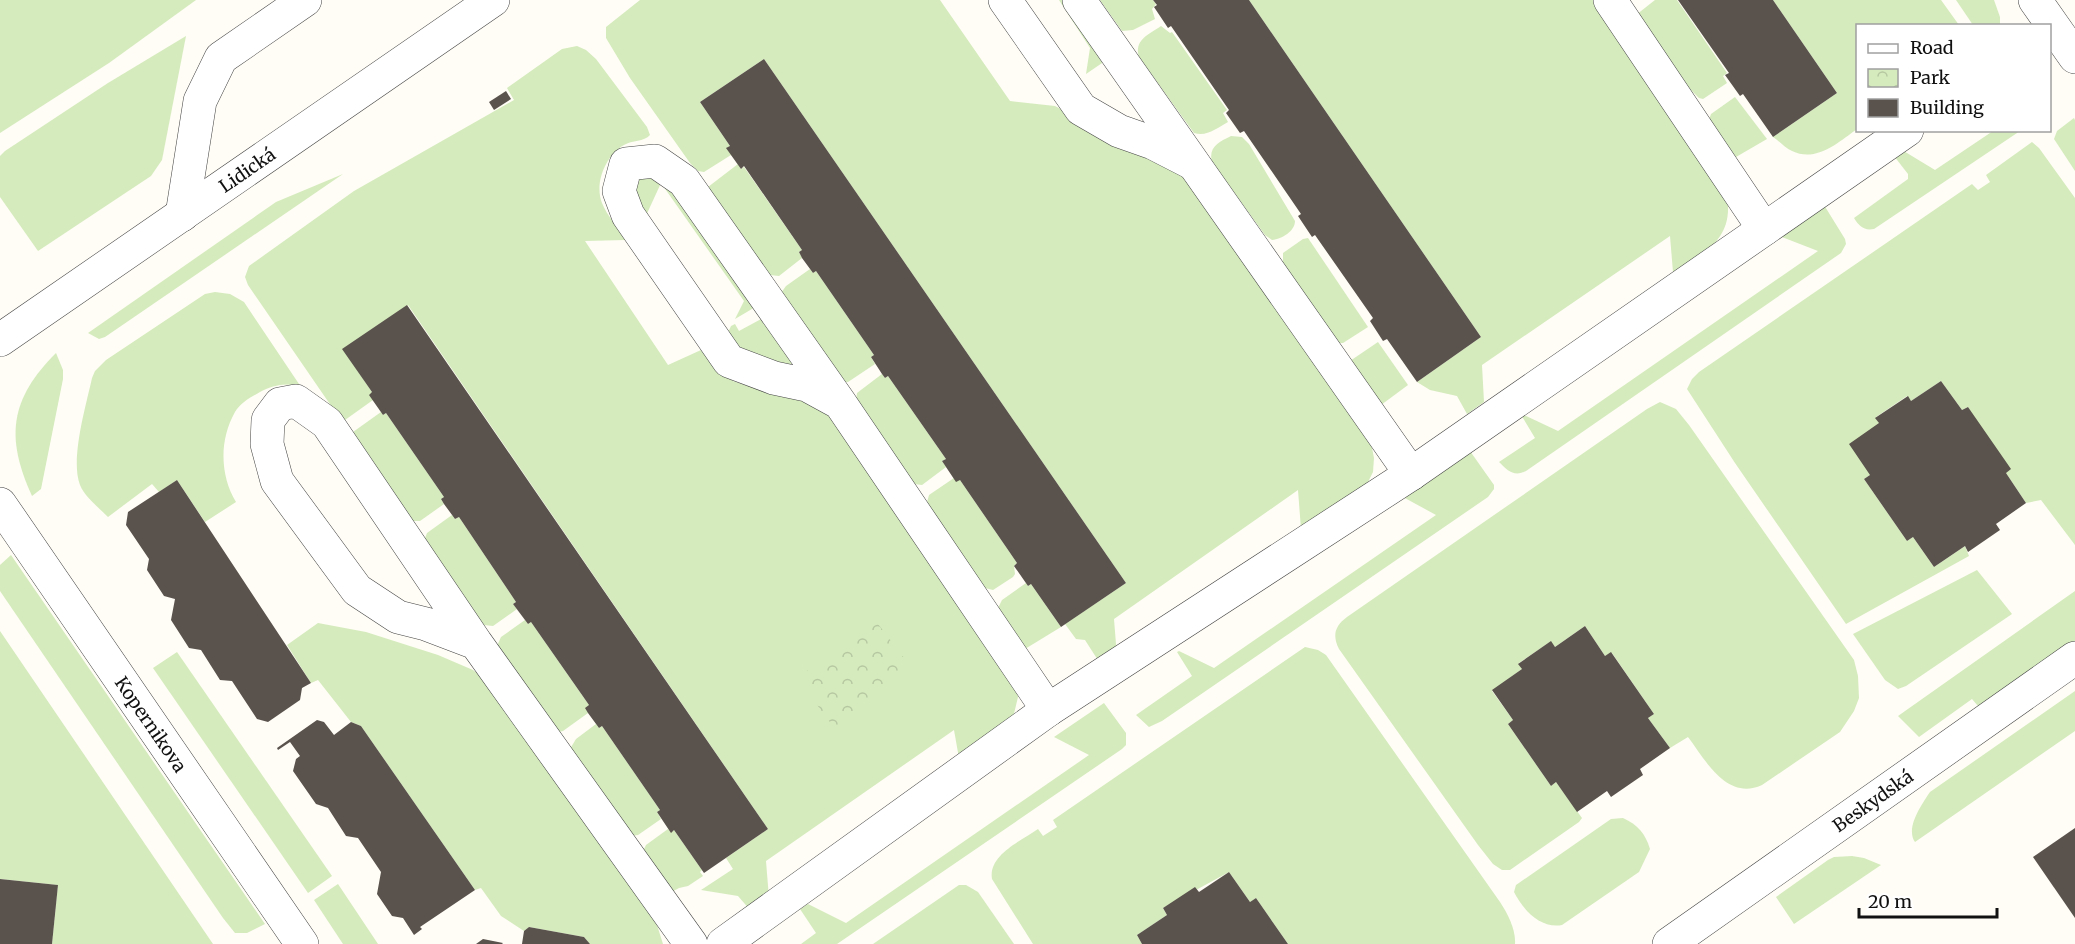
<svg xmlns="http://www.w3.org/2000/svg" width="2075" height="944" viewBox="0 0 2075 944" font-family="Merriweather,serif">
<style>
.grass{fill:#d5ebbd}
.park{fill:url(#park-crowns)}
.building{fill:#5a524d}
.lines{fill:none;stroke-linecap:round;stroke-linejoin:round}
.minor-casing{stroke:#444;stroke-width:34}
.minor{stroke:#fff;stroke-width:33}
.labels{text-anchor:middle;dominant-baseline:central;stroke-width:6;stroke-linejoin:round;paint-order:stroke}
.street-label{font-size:18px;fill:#111;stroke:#fff}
</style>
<defs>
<pattern id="park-crowns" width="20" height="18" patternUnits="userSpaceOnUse" patternTransform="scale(1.5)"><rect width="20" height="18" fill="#d5ebbd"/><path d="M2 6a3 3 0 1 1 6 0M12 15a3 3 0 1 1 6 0" fill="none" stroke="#b6c8a1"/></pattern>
</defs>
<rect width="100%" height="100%" fill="#fffdf5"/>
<g class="grass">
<path d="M0,0H196L109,63L0,133Z"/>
<path d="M640,0H940L1010,101L1055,106L1179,169L1371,443L1374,458L1373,472L1366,486L1301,529L1298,490L1114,619L1117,657L1103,668L1085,640L1076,639L1065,624L1126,583L764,59L700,102L730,146L731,155L704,172L698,171L690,163L630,78L606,38V27Z"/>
<path d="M1059,0H1069L1108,59L1086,74L1090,48Z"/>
<path d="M1100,0H1153L1156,4L1152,9L1155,19L1133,30L1122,31Z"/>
<path d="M1249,0H1602L1727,197C1734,238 1705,254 1673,272L1670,236L1482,365L1484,402L1467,414L1457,396L1430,390L1417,382L1481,337Z"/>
<path d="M1655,0H1677L1727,73L1723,76L1727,83L1703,99L1699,98L1689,88L1636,15Z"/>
<path d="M1773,0H1941L1959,25L1858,26L1857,129C1839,142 1816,163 1792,151C1785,148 1779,141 1773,137L1837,93Z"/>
<path d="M1956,0H1994L2000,17V25H1973Z"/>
<path d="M1161,26L1170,33L1172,32L1227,110L1223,113L1228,122C1217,128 1207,137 1194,133L1139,57C1134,40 1148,35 1161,26Z"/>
<path d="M186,36L162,160L151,176L38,251L0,197V156L5,151L108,83Z"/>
<path d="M577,46L586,50L596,59L647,127L650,135C644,142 632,140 624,145C606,155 594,183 602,203C607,216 618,227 627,238L625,240L585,241L668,365L701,350L733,381L748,386L796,395L832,415L1016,686L1018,697L1012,722L960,764L954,730L766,861L769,898L751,911L738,896L701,890L733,869L726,858L768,829L408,305L343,349L372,392L373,400L345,420L336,413L248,285L245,277L249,266L354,191L514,100L507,88L562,49Z"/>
<path d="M1735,97L1767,139L1736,157L1709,120L1711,114Z"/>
<path d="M2074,118L2075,120V171L2054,139L2057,131Z"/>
<path d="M1993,131H2020L1874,229C1864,231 1859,226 1854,218L1908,179V174L1894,156L1902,150L1935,170Z"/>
<path d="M1231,136L1242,137L1249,144L1295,221C1295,231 1282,239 1272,240L1265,235L1212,162C1208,147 1219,142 1231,136Z"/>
<path d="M2032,142L2039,148L2075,198V545L2041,500L2026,503L2006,473L1968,407L1962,410L1941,381L1911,401L1907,396L1876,417L1879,423L1870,475L1864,479L1907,541L1913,537L1934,567L1965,546L1969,556L1846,624L1735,463L1687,389L1692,379L1699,372L1972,184L1978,190L1990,182L1986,175Z"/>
<path d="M738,164L741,169L744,167L802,250L799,252L802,258L779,276L770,275L708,187Z"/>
<path d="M654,166L757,306L735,319L744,301L661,183L644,220L628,179Z"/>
<path d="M343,174L105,337L99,339L88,333L276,202Z"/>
<path d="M1824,205L1845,239L1846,244L1841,253L1526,471C1514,477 1508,471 1499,462L1535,438L1520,413L1558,431L1818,251L1777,235Z"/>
<path d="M1308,238L1368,327L1343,343H1339L1283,266V253L1303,239Z"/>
<path d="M810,269L813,273L816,271L874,355L871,357L875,364L848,382H844L781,293L786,286Z"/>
<path d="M215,292L230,294L244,302L301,387C286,382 274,385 260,392C251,397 240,403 235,412C219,440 220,476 236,502L205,522L177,480L159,492L152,484L108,517C98,507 85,497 80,485C70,459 86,406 92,378L95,371L106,360L205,294Z"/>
<path d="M763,318L793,362L788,367L750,359L725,339L731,326L735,324L739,331Z"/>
<path d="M1378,342L1408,385L1381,405L1350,361Z"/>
<path d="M56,353L63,370V379L41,489L32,496C5,437 10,399 56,353Z"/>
<path d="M882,374L885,378L888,376L946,459L942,461L946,467L922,485L914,484L856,402L857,393Z"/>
<path d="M1660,402L1676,409L1689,425L1854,660L1858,676L1859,698L1854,711L1840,732L1762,785C1727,801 1706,761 1688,737L1670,748L1648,718L1654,714L1612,653L1605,656L1585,626L1555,647L1550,642L1519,663L1522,669L1492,691L1513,720L1508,724L1551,786L1556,782L1582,818L1579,822L1510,870H1502L1493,864L1478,845L1339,649C1332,635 1335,626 1347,617L1647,409Z"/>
<path d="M381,412L383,415L386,413L444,497L441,499L444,504L420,521H413L353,432Z"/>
<path d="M1470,451L1494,485V489L1488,497L1162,721L1149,727L1136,715L1192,676L1177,652L1179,651L1214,668L1436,515L1403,497Z"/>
<path d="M954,478L960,480L1017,563L1014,566L1015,574L1013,577L993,590L985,588L926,506L929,495Z"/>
<path d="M452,515L455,519L459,517L516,602L513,604L517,609L493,626L484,625L424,541L427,533Z"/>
<path d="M11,555L265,924L247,933H235L223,918L0,591V565Z"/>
<path d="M1977,570L2012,614L1906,686L1898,689L1885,680L1853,634Z"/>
<path d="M1026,583L1028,586L1031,584L1061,627L1025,649L998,608L1002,600Z"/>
<path d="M2075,591V644L1983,712L1972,699L1919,737L1898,716Z"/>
<path d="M525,620L528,624L531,622L589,705L588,713L563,731L559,732L497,646L501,637Z"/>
<path d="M318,623L366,632L438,655L473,670L493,686L657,925L663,944H590L584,937L529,927L524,931L501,916L481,888L475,890L361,726L351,722L318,680L311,683L287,645Z"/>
<path d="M0,631L213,944H52L58,885L0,879Z"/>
<path d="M1305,647L1318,650L1326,655L1500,902C1508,914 1516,930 1515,944H1288L1256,898L1250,902L1229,872L1163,908L1167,915L1137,935L1142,944H1033L992,879C988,855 1021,841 1038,829L1043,836L1057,827L1053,820Z"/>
<path d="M177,652L332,876L308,893L153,668Z"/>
<path d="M2075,691V731L1915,842C1905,828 1922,804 1930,792Z"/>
<path d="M1104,703L1126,733V745L1122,749L837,944H801L816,933L800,909L808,904L846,923L1089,755L1054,737Z"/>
<path d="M596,724L599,728L602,726L660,810L657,812L661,819L638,835L630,836L570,749L576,739Z"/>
<path d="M1623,818C1638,825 1645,833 1650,849L1639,872L1562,925C1541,929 1523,910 1514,892L1516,885L1611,819Z"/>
<path d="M668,829L671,832L674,830L702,870L700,872L703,876L688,886L679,888L668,894L641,855L646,845Z"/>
<path d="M1852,856L1864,858L1881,865L1794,924L1776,897L1828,860L1834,857Z"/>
<path d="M338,884L378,944H343L314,900Z"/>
<path d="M959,885H966L978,892L1014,944H873Z"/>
</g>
<path class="park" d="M875,620L914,671L835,729L797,678Z"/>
<g class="building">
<path d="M1153,0H1249L1481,337L1417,382L1387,339L1383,341L1370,321L1373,318L1315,235L1312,237L1298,216L1301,214L1244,131L1240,133L1226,113L1229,110L1171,26L1168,28L1154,7L1157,5Z"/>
<path d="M1678,0H1773L1837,93L1773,137L1743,94L1740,96L1725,75L1729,73Z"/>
<path d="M764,59L1126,583L1061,627L1031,584L1028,586L1014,566L1017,563L960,480L956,482L942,461L946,459L888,376L885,378L882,374L871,357L874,355L816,271L813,273L802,258L799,252L802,250L744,166L741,169L726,148L730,146L700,102Z"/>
<path d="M506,91L511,99L494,110L489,102Z"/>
<path d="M407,305L768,829L704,873L674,830L671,833L657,812L660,810L602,726L599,728L588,713L585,708L589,705L531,622L528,624L513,604L516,602L459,517L455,519L444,504L441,499L444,497L386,413L383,415L369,395L372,392L342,349Z"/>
<path d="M1941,381L1962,410L1968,407L2011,469L2006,473L2026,503L1996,524L2000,530L1968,552L1965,546L1934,567L1913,537L1907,541L1864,479L1870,475L1849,444L1879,423L1875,418L1908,396L1911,401Z"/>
<path d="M177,480L311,683L302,688L300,700L268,722L257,719L232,681L220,680L201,650L189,648L171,620L175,599L164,596L147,570L149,559L126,525L128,512Z"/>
<path d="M1585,626L1605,656L1611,652L1654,714L1648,718L1670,748L1640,769L1643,775L1611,797L1607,791L1577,812L1556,782L1551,786L1508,724L1513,720L1492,690L1522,669L1518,664L1551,641L1555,647Z"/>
<path d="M317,720L324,722L334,735L351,722L361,726L475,890L420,927L422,929L414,935L403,918L392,916L377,894L381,872L358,838L346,836L328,808L316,804L293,771L296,759L300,756L290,742L278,750L277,748Z"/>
<path d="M2075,828V918L2033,857Z"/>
<path d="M1229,872L1250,902L1256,898L1288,944H1142L1137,935L1167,915L1163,908L1195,887L1199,892Z"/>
<path d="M0,879L58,885L52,944H0Z"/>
<path d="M529,927L584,937L590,944H522L524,931Z"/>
<path d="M483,939L503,943L502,944H476Z"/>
</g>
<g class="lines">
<g class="minor-casing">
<g id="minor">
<path d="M1005,0L1081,109L1119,131L1153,143L1190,162"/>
<path d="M1079,0L1411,474"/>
<path d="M1610,0L1764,229"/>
<path d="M2035,0L2075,57"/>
<path d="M182,215L200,101L221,58L305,0"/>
<path id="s1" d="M0,340L493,0"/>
<path d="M840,403L807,385L774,378L729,361L628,215L619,191L626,164L655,161L684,181L840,403L1048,710"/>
<path id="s2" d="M0,504L302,944"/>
<path d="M476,643L426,624L398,617L357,590L277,481L267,444L268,420L280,404L296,401L327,423L476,643L691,944"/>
<path d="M723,944L1048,710L1411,474L1907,130"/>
<path id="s3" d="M1669,944L2075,658"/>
</g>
</g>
<use href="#minor" class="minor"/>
</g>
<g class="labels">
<g class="street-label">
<text stroke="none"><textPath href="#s1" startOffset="300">Lidická</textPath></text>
<text stroke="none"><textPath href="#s2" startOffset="267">Kopernikova</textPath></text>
<text stroke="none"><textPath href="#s3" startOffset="249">Beskydská</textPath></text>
</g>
</g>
<rect x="1856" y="24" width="195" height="108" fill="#ffffff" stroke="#a0a0a0" stroke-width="1.5"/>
<rect x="1868" y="44" width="30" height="9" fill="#ffffff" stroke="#a0a0a0" stroke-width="1.5"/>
<text x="1910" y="54" font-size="18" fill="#111111">Road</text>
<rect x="1868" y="69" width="30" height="18" fill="url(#park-crowns)" stroke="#a0a0a0" stroke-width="1.5"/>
<text x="1910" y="84" font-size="18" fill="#111111">Park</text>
<rect x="1868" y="99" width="30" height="18" fill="#5a524d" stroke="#a0a0a0" stroke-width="1.5"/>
<text x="1910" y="114" font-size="18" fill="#111111">Building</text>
<path d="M1859 908v9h138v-9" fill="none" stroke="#111111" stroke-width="3"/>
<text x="1868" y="908" font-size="18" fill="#111111" stroke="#ffffff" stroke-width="4.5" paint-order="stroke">20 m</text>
</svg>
